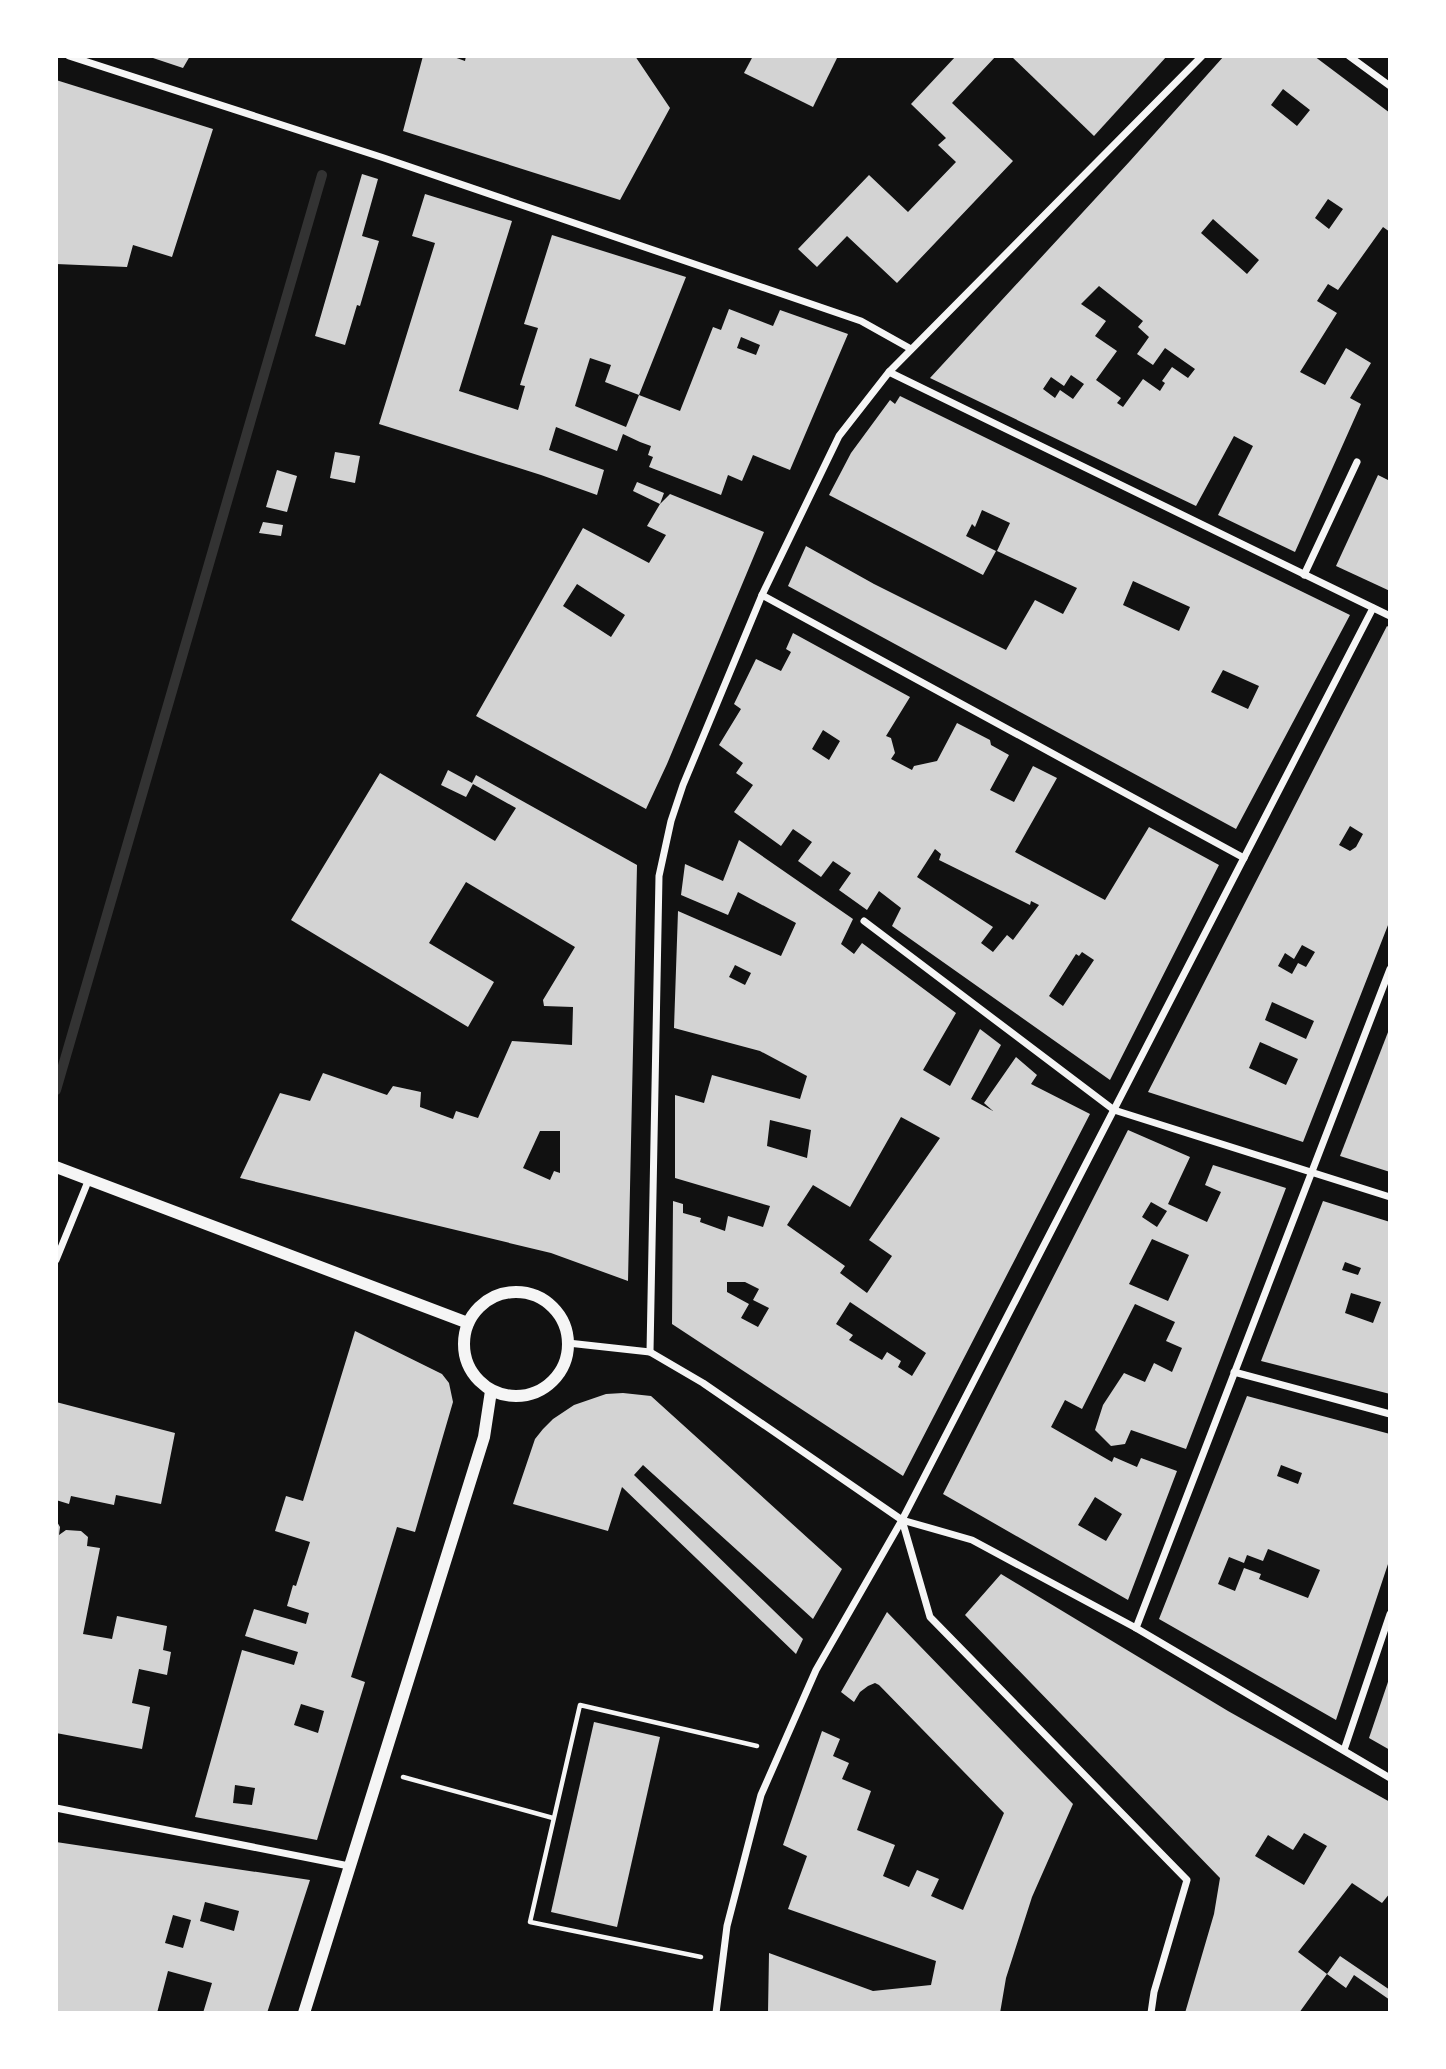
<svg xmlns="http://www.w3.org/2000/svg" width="1446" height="2069" viewBox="0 0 1446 2069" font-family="Signika,sans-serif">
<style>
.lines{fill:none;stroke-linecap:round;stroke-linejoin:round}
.stream{stroke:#333;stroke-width:10}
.building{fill:#d3d3d3;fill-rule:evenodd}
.path{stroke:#f5f5f5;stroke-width:4.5}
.minor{stroke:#f5f5f5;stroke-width:7}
.tertiary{stroke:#f5f5f5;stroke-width:12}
</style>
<rect width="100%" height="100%" fill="#111"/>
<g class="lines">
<path class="stream" d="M56,1090L322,175"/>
</g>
<g class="building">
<path d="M147,56H190L183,68Z"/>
<path d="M423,56H451L465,61L466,56H635L670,108L620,200L403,131Z"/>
<path d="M753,56H838L813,107L744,73Z"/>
<path d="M956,56H996L952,103L1013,161L897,283L847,236L817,267L798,249L869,175L908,212L956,162L938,145L946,138L911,104Z"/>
<path d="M1011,56H1167L1094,136Z"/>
<path d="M1224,56H1314L1390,113V232L1383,227L1338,290L1328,284L1317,301L1337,313L1300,372L1325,385L1346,348L1371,363L1350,398L1361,404L1295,552L1218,515L1253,446L1234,436L1196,506L930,378L1130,161ZM1283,89L1310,110L1297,126L1271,105ZM1328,199L1343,209L1329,229L1315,218ZM1213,219L1259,260L1247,274L1201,233ZM1099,286L1143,321L1138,327L1149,337L1137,354L1153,365L1165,348L1195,369L1188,378L1172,367L1162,381L1165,383L1160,391L1143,379L1123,407L1117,403L1121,398L1096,380L1117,351L1095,336L1106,321L1081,304ZM1071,375L1084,384L1073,399L1060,390L1055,398L1043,389L1051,377L1064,386Z"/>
<path d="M56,80L213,129L172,257L133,245L127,267L56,264Z"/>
<path d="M362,174L378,179L362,236L379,241L360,306L357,305L345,345L315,336Z"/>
<path d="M425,194L512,221L459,391L518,410L525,386L520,385L538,328L524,324L552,235L686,277L639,395L605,382L611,365L590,358L575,406L626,427L639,395L680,411L713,327L721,330L729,309L773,326L780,310L848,334L790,470L753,455L742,481L728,475L721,495L649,467L653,457L648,455L651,446L640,442L623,434L617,451L556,427L549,450L604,470L597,495L541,475L379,424L435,243L412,236ZM741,337L760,345L756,355L737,348Z"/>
<path d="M900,396L1350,615L1236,829L788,586L806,546L874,584L1006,650L1035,600L1063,614L1077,588L997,551L1010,523L982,510L975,527L972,524L966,536L996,551L983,575L829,495L851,453L890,400L895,404ZM1133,581L1190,607L1179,631L1123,605ZM1223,670L1259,686L1248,709L1211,692Z"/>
<path d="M335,452L360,456L355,483L330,478Z"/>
<path d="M277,470L297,476L287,512L266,507Z"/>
<path d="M1378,475L1390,481V591L1336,566Z"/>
<path d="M637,482L664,493L660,504L670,494L764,532L667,764L646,809L476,716L583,528L649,563L666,535L647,526L660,504L633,491ZM577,584L625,615L611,637L563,606Z"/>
<path d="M263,522L283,525L281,536L259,533Z"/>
<path d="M1387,626L1390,628V920L1303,1142L1148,1092ZM1350,826L1363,834L1356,847L1350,851L1339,845ZM1302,945L1315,952L1306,967L1298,963L1292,974L1278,966L1285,953L1294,959ZM1272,1002L1314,1021L1306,1039L1265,1020ZM1260,1042L1298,1059L1286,1085L1249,1068Z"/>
<path d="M793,633L910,697L886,736L891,738L895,753L891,759L912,770L914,766L937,761L957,723L990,740L991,745L1009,755L990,790L1014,802L1033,766L1057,778L1015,852L1105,900L1149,827L1219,865L1110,1080L892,926L901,908L879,891L867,910L839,890L851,873L833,861L821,877L798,861L812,842L793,829L781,846L734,812L753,785L736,773L743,763L719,745L741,709L734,704L756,659L781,671L791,652L786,649ZM823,730L840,741L829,760L812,749ZM935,849L941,854L939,860L1030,905L1031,901L1039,905L1013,940L1007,935L993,952L981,943L993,927L917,877ZM1082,952L1094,960L1063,1006L1049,996L1076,954L1079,956Z"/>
<path d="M448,770L472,783L476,775L637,865L628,1281L551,1253L240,1178L280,1093L310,1101L323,1073L387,1095L393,1086L421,1092L420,1107L453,1119L456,1111L478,1118L512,1041L572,1045L573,1007L544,1006L543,1000L575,947L466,882L429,943L494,982L468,1027L291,920L380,773L495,841L516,808L473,784L466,797L441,785ZM540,1131H560V1173L554,1171L550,1180L523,1168Z"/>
<path d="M739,840L853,919L841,944L854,954L862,943L956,1013L923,1070L950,1086L980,1029L1001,1045L971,1099L993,1111L984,1103L1016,1057L1037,1075L1031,1084L1090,1114L903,1476L672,1324L673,1201L683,1204V1213L701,1218L700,1222L725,1231L728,1216L763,1227L770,1206L675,1178V1095L704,1103L712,1075L800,1099L807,1076L760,1051L674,1028L678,911L781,956L796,923L738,892L728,915L681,895L685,864L723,881ZM735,965L751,973L745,985L729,977ZM901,1117L940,1138L869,1240L892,1256L867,1293L840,1273L845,1266L787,1225L813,1185L850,1207ZM770,1120L811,1130L807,1158L767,1146ZM727,1282H745L759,1289L753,1300L769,1308L758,1327L741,1318L749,1304L727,1292ZM850,1302L926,1353L912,1376L898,1367L901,1361L887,1352L882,1360L849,1340L853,1335L836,1324Z"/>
<path d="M1390,1027V1172L1340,1156Z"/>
<path d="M1128,1130L1190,1157L1168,1204L1207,1222L1221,1192L1205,1185L1213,1165L1286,1188L1186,1449L1131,1430L1125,1444L1111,1446L1095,1430L1103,1405L1124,1373L1145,1382L1154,1363L1172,1372L1182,1348L1166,1341L1175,1322L1135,1304L1082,1409L1065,1400L1051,1427L1112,1462L1114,1457L1137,1467L1141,1458L1177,1471L1128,1600L943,1494ZM1151,1202L1167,1211L1157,1227L1142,1217ZM1152,1239L1189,1255L1168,1301L1129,1284ZM1095,1497L1122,1514L1106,1541L1078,1525Z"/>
<path d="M1323,1201L1390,1222V1394L1261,1361ZM1345,1262L1361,1268L1358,1275L1342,1270ZM1351,1293L1381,1302L1373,1323L1345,1313Z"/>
<path d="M355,1331L442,1374L449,1383L453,1402L415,1532L397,1527L351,1677L365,1682L317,1840L195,1817L242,1650L294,1665L298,1652L245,1636L254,1609L306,1624L309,1613L287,1606L293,1585L296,1586L310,1542L275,1531L286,1496L303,1501ZM301,1704L324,1711L318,1733L294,1725ZM235,1785L255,1788L252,1805L233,1803Z"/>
<path d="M623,1393L651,1396L842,1569L813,1619L643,1465L634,1475L803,1639L796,1654L622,1487L608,1531L513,1504L535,1439L543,1429L553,1419L574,1405L606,1394Z"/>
<path d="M1247,1396L1390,1434V1558L1336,1720L1159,1619ZM1281,1465L1302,1473L1298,1484L1277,1476ZM1268,1549L1320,1570L1308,1598L1259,1579L1261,1574L1244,1568L1235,1591L1218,1584L1229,1557L1244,1563L1247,1555L1263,1561Z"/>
<path d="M56,1402L175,1433L161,1504L116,1495L114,1505L71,1496L69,1504L56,1500Z"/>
<path d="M56,1520L60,1527L59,1535L66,1530L81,1531L88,1537L87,1546L100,1548L83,1634L112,1639L117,1616L167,1626L163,1650L171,1652L167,1675L139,1669L132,1703L150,1707L142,1749L56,1733Z"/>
<path d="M1001,1574L1228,1711L1390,1802V1893L1382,1903L1352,1883L1298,1952L1327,1974L1299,2013H1185L1214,1914L1220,1878L965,1615ZM1304,1833L1327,1846L1304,1885L1255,1856L1268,1835L1293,1850Z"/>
<path d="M887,1612L1073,1804L1032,1897L1006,1978L1000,2013H768L769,1953L873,1991L931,1985L936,1961L788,1909L807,1856L783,1845L822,1731L840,1739L833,1756L849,1763L842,1779L871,1791L857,1830L895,1845L883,1876L909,1887L917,1870L939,1879L931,1896L963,1910L1004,1813L879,1685L875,1683L868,1686L860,1692L854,1702L841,1692Z"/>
<path d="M1390,1676V1750L1369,1738Z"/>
<path d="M594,1722L660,1737L617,1927L551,1912Z"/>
<path d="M56,1842L310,1880L267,2013H203L212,1983L168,1971L157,2013H56ZM205,1902L239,1911L234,1931L200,1921ZM173,1915L191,1920L183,1948L165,1943Z"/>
<path d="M1340,1956L1390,1990V2000L1354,1975L1346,1988L1327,1974Z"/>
</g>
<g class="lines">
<g class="path">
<path d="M403,1777L553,1818"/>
<path d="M701,1957L530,1922L580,1705L757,1746"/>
</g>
<g class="minor">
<path d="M69,56L384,158L861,321L911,349"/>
<path d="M1349,56L1390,86"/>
<path d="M889,372L1390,616"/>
<path d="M1304,575L1357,462"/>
<path d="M762,595L1244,858"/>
<path d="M864,921L1114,1110L1390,1197"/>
<path d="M56,1260L89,1179"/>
<path d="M568,1343L650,1352L703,1383L902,1520L972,1540L1136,1628L1390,1778"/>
<path d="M650,1352L659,876L671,821L683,785L762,595L839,436L889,372L1202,56"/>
<path d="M1234,1372L1390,1414"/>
<path d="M902,1520L930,1617L1187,1880L1154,1992L1151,2013"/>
<path d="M1136,1628L1390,969"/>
<path d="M1344,1750L1390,1614"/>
<path d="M56,1808L349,1866"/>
<path d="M716,2013L727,1926L761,1795L816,1670L902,1520L1373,608"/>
</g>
<g class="tertiary">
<path d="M56,1167L468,1323"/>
<circle cx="516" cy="1344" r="52"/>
<path d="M304,2013L484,1437L491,1391"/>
</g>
</g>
<rect width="1446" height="2069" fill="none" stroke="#ffffff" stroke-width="116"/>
</svg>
